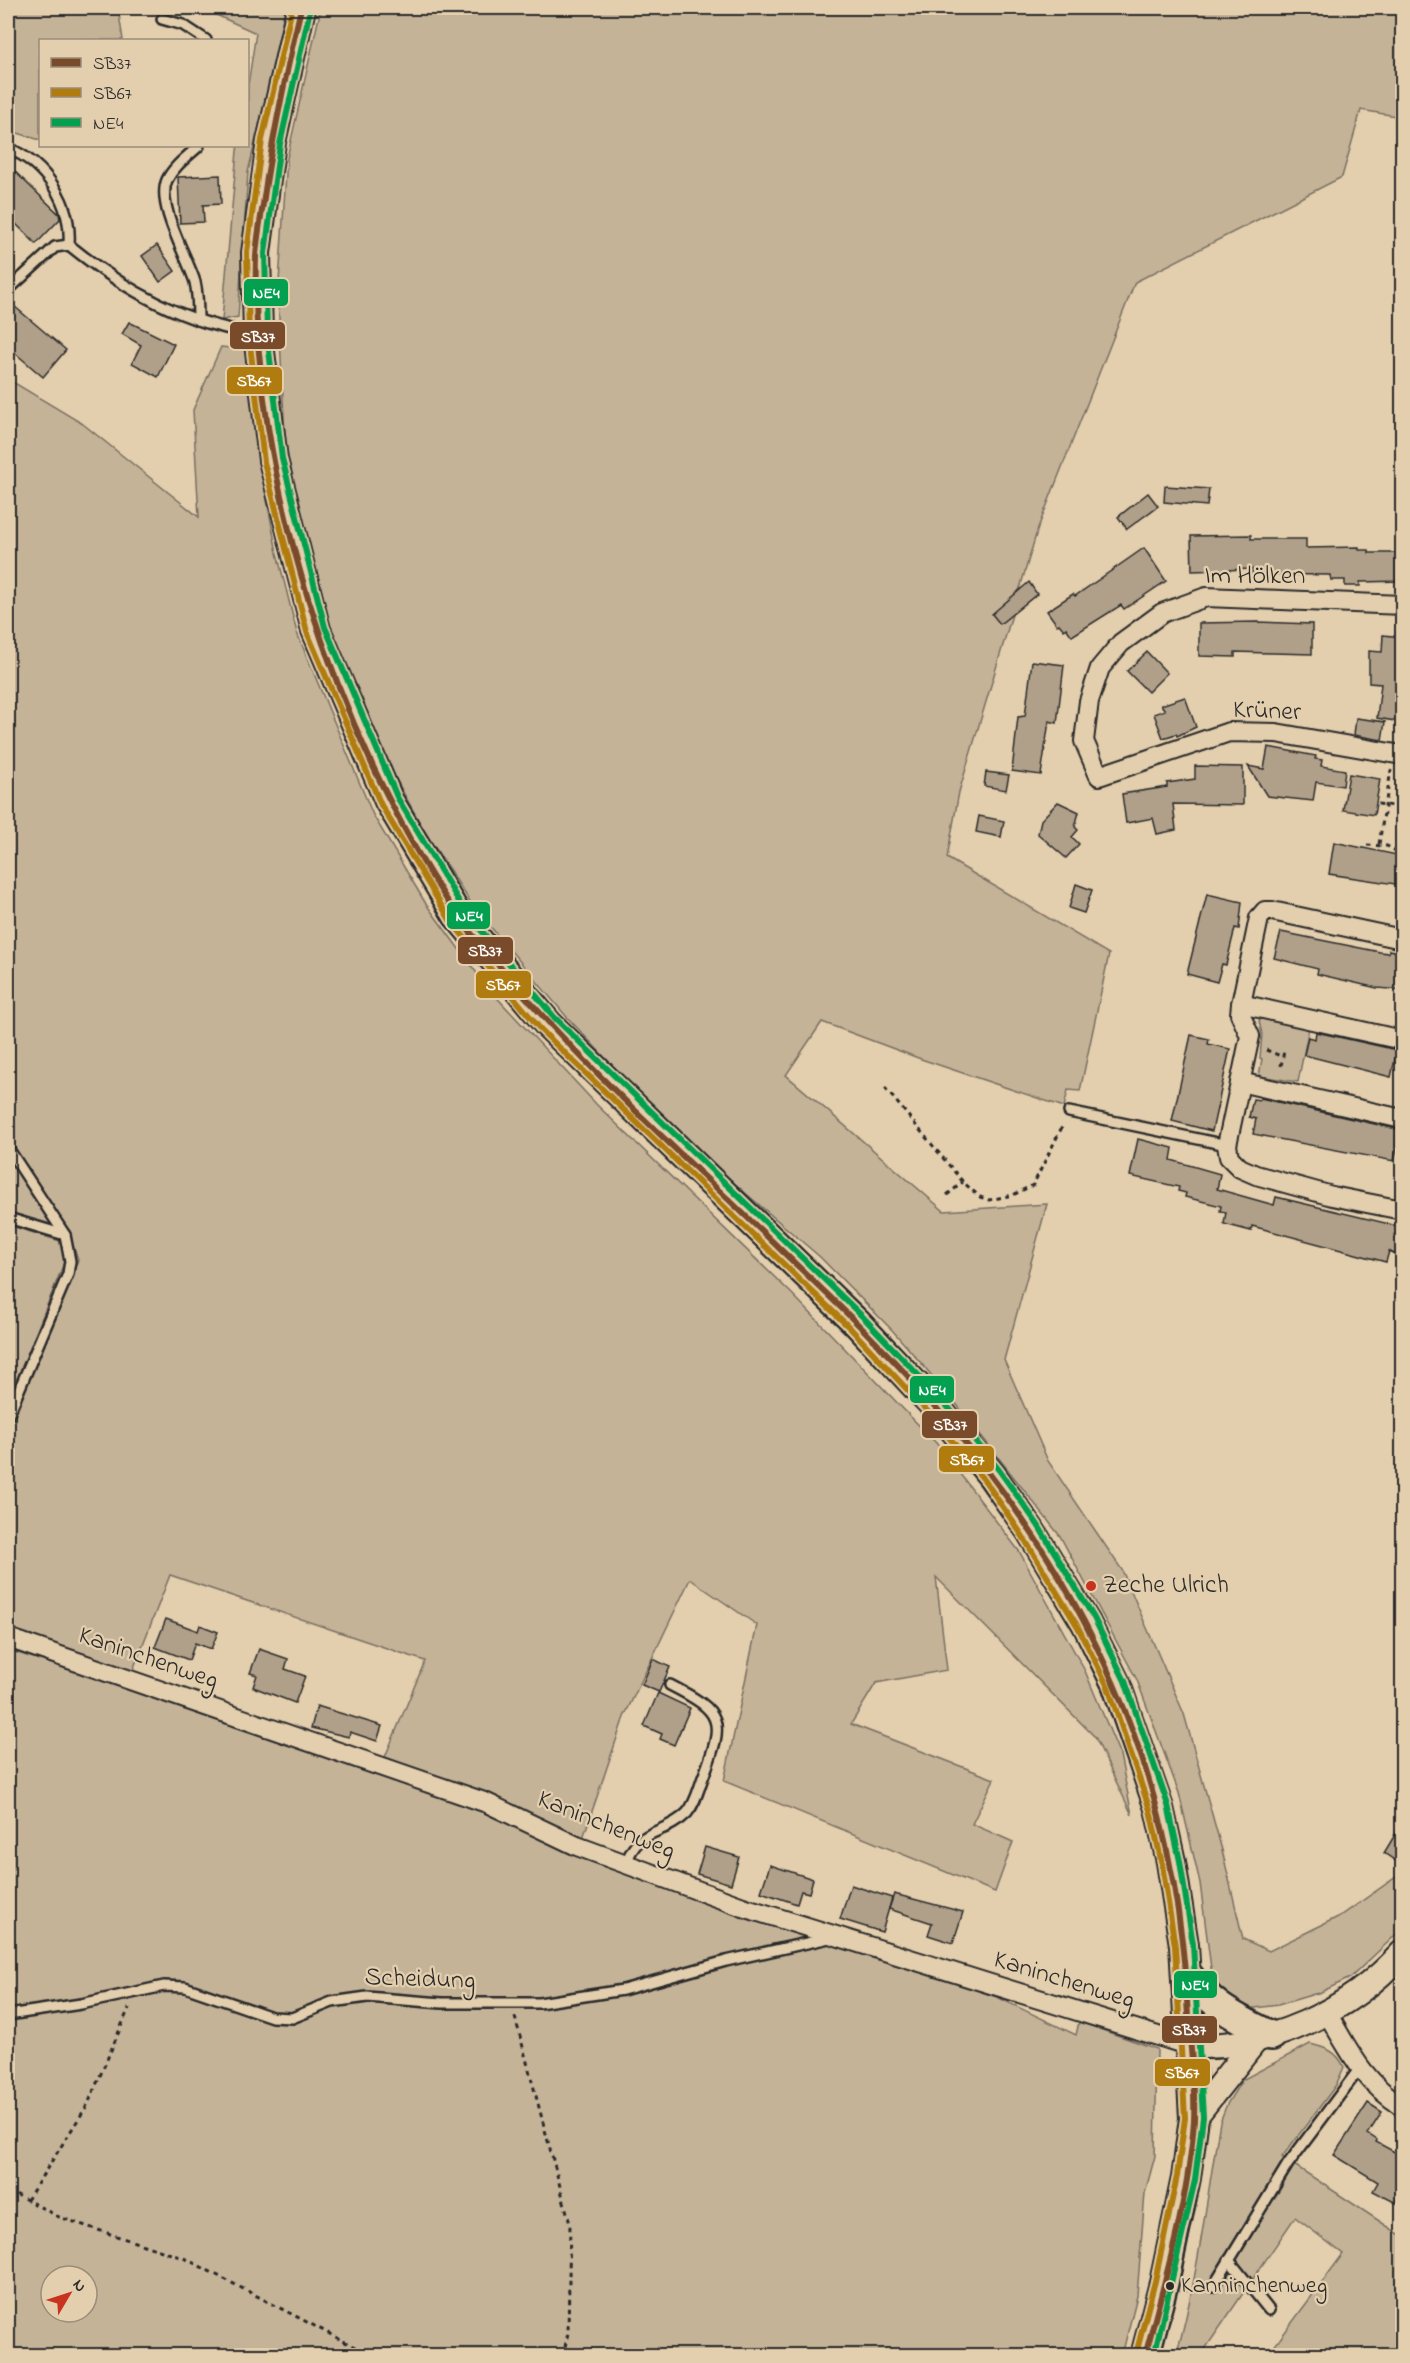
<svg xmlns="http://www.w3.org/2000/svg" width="1410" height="2363" viewBox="0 0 1410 2363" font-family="'Indie Flower',sans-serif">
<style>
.green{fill:#c5b398;stroke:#786f62;stroke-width:1.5;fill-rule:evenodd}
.building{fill:#b0a089;stroke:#2b2b2b;stroke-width:1.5}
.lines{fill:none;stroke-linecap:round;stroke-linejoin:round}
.service-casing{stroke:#2b2b2b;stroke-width:14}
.minor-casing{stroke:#2b2b2b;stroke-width:22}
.secondary-casing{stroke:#2b2b2b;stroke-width:28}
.primary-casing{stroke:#2b2b2b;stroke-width:32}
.path{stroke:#2b2b2b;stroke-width:3;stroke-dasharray:4.5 4.5;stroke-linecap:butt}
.service{stroke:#e3cead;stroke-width:9}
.minor{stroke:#e3cead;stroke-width:18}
.secondary{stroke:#e3cead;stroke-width:24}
.primary{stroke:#e3cead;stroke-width:27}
.bus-1-casing{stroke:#e3cead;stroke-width:10}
.bus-2-casing{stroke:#e3cead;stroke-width:10}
.bus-3-casing{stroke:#e3cead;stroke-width:10}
.bus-1{stroke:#7a4b2a;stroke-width:6}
.bus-2{stroke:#b07b0f;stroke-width:6}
.bus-3{stroke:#02a04f;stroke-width:6}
.poi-dot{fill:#c8321e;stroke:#e3cead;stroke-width:2}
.bus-dot{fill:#2b2b2b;stroke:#e3cead;stroke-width:2}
.labels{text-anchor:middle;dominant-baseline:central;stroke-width:4.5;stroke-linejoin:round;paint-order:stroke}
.bus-label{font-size:24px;fill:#2b2b2b;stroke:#e3cead;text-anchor:start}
.street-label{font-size:26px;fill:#2b2b2b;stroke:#e3cead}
.poi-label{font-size:26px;fill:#2b2b2b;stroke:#e3cead;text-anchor:start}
.line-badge{stroke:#e3cead;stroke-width:2}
.badge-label{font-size:16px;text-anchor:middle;font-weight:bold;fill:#fff}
</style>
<rect width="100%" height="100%" fill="#e3cead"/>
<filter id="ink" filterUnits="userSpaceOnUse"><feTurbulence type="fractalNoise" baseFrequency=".0167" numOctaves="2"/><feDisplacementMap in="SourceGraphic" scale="12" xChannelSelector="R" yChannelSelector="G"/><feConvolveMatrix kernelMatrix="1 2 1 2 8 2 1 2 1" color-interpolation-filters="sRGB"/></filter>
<g filter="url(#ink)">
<g class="green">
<path d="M8,8H118L123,40H40V140L8,130Z"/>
<path d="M201,8H287L248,172L238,317L222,320L237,151L238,146H248V85L256,33Z"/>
<path d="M321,8H1402V117L1361,110L1342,177L1135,282L1038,528L959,792L947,858L1109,954L1080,1091L1068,1090L1064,1107L921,1059L822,1022L786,1075L944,1211L1047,1204L1004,1360L1048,1461L1122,1570L1184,1714L1222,1850L1243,1939L1269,1951L1342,1915L1399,1875L1402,1877V1929L1350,1978L1321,1992L1278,2005L1255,2008H1241L1226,1998L1212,1976L1200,1883L1179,1793L1137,1680L1060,1536L954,1401L893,1331L820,1257L678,1135L566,1016L473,906L425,832L364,721L326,624L286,457L278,298L287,158Z"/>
<path d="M221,347L249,350L259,458L277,553L297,633L373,815L426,904L487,987L597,1105L792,1294L937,1444L1019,1551L1085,1671L1120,1755L1132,1815L1095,1737L936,1577L947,1670L876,1683L851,1724L994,1779L972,1824L1013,1842L995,1892L724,1781L757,1625L690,1579L624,1717L582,1841L488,1797L385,1757L425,1661L170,1575L131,1675L8,1632V1426L78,1260L67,1229L8,1214V379L83,424L199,517L193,410Z"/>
<path d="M1266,1013L1309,1027L1298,1082L1259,1076L1262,1059L1260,1058L1262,1034L1259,1021Z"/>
<path d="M8,1225L63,1242L64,1263L8,1402Z"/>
<path d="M8,1650L209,1713L488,1810L576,1854L997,1997L1076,2035L1079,2022L1157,2049L1155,2156L1145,2193L1137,2296L1122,2355H8ZM51,2276H87V2312H51Z"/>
<path d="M1310,2044C1326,2048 1337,2051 1344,2067L1336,2085L1282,2157L1402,2236V2355H1268L1343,2254L1295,2217L1201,2355L1176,2356C1198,2279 1206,2200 1220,2122L1227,2104L1242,2080Z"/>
</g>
<g class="building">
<path d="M8,165L59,214L60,219L36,244L8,216Z"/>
<path d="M220,175L221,204L203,205L204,222L180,223L178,177Z"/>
<path d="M157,245L175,271L160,282L142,256Z"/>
<path d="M8,301L66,350L43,377L8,347Z"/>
<path d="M129,322L174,344L158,377L132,363L141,345L122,334Z"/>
<path d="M1165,486L1209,489L1207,506L1164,502Z"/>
<path d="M1148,493L1158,506L1127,529L1118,517Z"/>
<path d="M1251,535V539H1306V548L1359,547V550H1369V553H1402V581L1360,582V586H1345V580H1331L1330,575L1252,574V569L1192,571L1191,536Z"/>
<path d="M1144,548L1166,581L1124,609L1121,605L1072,636L1066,628L1064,630L1059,624L1057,625L1047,611L1073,594L1075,596Z"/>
<path d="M1029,582L1037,594L1000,624L992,614Z"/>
<path d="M1257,622L1312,624V654L1235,652V657L1199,656V623Z"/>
<path d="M1383,635L1402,637V722L1377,718L1381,684L1369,683V651L1382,652Z"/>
<path d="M1147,652L1167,673L1148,692L1127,671Z"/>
<path d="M1032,661L1064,665L1057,723L1049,721L1041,775L1012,771L1018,717L1025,716Z"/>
<path d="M1185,697L1196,727L1177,736L1176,734L1163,738L1154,714L1165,710L1161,705Z"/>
<path d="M1356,718L1385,722L1382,740L1354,735Z"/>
<path d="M1268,747L1316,756L1315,759L1322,760L1321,766L1345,770L1343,786L1316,782L1313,801L1267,796L1248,766L1264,769Z"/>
<path d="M1195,766L1243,767V805L1173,804L1176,830L1157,834L1153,818L1126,823L1122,794L1167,787V783L1195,779Z"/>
<path d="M986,772L1009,775L1006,790L984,786Z"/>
<path d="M1349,774L1380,779L1374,815L1343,810Z"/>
<path d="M1058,802L1079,812L1075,827L1078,830L1072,837L1079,844L1066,858L1038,834L1041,820Z"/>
<path d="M979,816L1004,821L1001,837L976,832Z"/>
<path d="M1334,842L1402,856V885L1329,874Z"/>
<path d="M1076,884L1092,890L1084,913L1069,908Z"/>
<path d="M1207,894L1242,902L1239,929L1235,928L1226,965L1222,964L1217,982L1187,974Z"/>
<path d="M1281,932L1380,952L1388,953L1389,950L1402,953V990L1377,988L1317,974L1318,969L1274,958Z"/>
<path d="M1316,1032L1397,1050L1391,1077L1304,1055L1308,1037L1315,1039Z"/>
<path d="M1191,1035L1209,1039L1208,1044L1230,1049L1212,1131L1172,1121Z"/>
<path d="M1260,1098L1401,1130L1394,1161L1253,1134L1256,1119L1249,1117L1253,1099L1260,1100Z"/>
<path d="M1138,1139L1173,1148L1171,1160L1220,1174L1217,1189L1274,1205L1276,1197L1402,1227V1258L1389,1251L1386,1262L1252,1226L1251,1231L1224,1224L1226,1212L1220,1211L1221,1206L1185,1197L1186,1193L1178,1191L1179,1187L1130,1176Z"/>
<path d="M166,1619L198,1631L200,1625L218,1632L211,1649L195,1643L189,1660L155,1647Z"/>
<path d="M259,1649L288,1659L285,1669L305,1676L295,1703L253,1687L257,1675L250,1673Z"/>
<path d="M653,1659L670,1667L659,1692L642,1685Z"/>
<path d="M658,1693L690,1708L674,1745L660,1739L662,1734L644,1726Z"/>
<path d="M317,1706L382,1726L377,1741L350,1732L349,1737L311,1728Z"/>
<path d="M1402,1823V1865L1384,1853Z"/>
<path d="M705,1847L739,1857L731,1884L697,1874Z"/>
<path d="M770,1865L813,1879L809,1893L801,1891L797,1904L761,1892Z"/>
<path d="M851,1885L892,1898L882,1932L840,1919Z"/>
<path d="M894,1894L963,1912L953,1943L928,1935L932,1923L889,1909Z"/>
<path d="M1368,2103L1382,2112L1368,2134L1377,2140L1376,2142L1402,2156V2206L1373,2191L1378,2182L1334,2155Z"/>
</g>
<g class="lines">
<g class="service-casing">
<g id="service">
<path d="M162,19L183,25L206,40"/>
<path d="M8,148C46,164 72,203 69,245"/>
<path d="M8,290L55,247L69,245C126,291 183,323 256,334"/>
<path d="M198,320C198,307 198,295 195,282C187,256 156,205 167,180C174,166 188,156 199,146"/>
<path d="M1069,1112L1227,1145"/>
<path d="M8,1148L65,1235L70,1261L68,1274L8,1416"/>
<path d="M8,1218L65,1235"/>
<path d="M626,1864C637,1827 664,1836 687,1813C696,1803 699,1787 704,1775C725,1720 723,1712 670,1685"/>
<path d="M8,2015L81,2004L164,1986L185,1987L272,2017L292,2018L332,2002L367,1997L442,2003H539L623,1990L726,1961L829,1938"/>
<path d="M1229,2260L1269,2310"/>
<path d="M1213,2287L1288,2164L1360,2068"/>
</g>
</g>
<g class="minor-casing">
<g id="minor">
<path d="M1402,605L1206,597L1162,613L1121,643L1100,668L1089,701L1084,741L1099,776L1229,732L1276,733L1402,755"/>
<path d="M1402,939L1272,911H1265L1259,918L1241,1004L1240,1014L1250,1036L1227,1145L1229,1157L1240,1168L1256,1175L1332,1196L1402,1210"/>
<path d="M1241,1004L1402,1040"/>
<path d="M1240,1082L1402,1119"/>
<path d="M8,1638L487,1803L577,1846L743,1907L1190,2046"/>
<path d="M1327,2013C1349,2050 1364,2083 1402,2106"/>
</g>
</g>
<g class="secondary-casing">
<g id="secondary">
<path d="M1190,2046C1270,2049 1348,2012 1402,1953"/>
<path d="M1194,2118L1254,2042"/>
</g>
</g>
<g class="primary-casing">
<g id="primary">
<path d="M301,8L271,142L256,253L258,335L273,460L316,630L389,801L457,915L548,1024L857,1323L936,1407L992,1476L1030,1530L1086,1623L1116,1684L1159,1808L1171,1862L1184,1945L1194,2118L1186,2178L1164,2283L1145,2356"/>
<path d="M1186,1972C1213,2008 1234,2016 1272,2036"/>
</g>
</g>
<g class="path">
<path d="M1378,804L1402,807"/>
<path d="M1379,844L1391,770"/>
<path d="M1367,845L1387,846L1401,854"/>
<path d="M1266,1050L1283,1057"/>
<path d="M1281,1066L1284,1051"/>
<path d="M885,1088L963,1182L980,1197L989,1200L1013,1195L1033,1185L1063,1125"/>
<path d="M947,1195L963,1182"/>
<path d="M515,2017L570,2224L568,2333L563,2356"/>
<path d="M8,2190L59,2217L186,2259L372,2356"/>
<path d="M27,2200L88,2104L129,2008"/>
<path d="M1185,2290L1199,2288"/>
</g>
<use href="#service" class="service"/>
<use href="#minor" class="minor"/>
<use href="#secondary" class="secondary"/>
<use href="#primary" class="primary"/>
<g class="bus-1-casing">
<path id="bus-1" d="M301,8C286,73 272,138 263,204C260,222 257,240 256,257C250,472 335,735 455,912C470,934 489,954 506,974C589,1073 687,1158 779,1248C833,1300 889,1352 938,1410C1088,1584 1174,1770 1187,2000C1189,2040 1196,2081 1194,2120C1189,2198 1165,2281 1145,2356"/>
</g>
<g class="bus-2-casing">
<path id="bus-2" d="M292,8L262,140L247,252L249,336L264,462L307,632L381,805L450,920L541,1030L851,1329L929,1413L985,1481L1022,1535L1078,1627L1108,1687L1150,1810L1162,1864L1175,1946L1185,2118L1177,2176L1155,2281L1136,2354"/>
</g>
<g class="bus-3-casing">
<path id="bus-3" d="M310,10L280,144L265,253L267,334L282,458L325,627L397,797L464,910L555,1018L863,1317L943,1401L999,1470L1038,1525L1094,1618L1125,1681L1168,1805L1180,1861L1193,1944L1203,2117L1195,2180L1154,2356"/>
</g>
<use href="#bus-1" class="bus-1"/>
<use href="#bus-2" class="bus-2"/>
<use href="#bus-3" class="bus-3"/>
</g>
</g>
<circle class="poi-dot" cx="1091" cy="1586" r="6"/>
<circle class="bus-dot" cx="1170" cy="2286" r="5"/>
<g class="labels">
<g class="bus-label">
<text x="1181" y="2286">Kanninchenweg</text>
</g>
<g class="street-label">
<text x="1255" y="577">Im Hölken</text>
<text transform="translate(1267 712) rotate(2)">Krüner</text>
<text transform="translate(148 1659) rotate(19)">Kaninchenweg</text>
<text transform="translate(606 1826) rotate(22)">Kaninchenweg</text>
<text transform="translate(420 1980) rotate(2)">Scheidung</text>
<text transform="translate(1064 1981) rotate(17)">Kaninchenweg</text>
</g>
<g class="poi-label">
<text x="1103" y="1586">Zeche Ulrich</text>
</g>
</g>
<g class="line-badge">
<rect x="243" y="278" width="46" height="29" rx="6" fill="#02a04f"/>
<rect x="229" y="321" width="57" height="29" rx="6" fill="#7a4b2a"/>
<rect x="226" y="366" width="57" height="29" rx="6" fill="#b07b0f"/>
<rect x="446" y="901" width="45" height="29" rx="6" fill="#02a04f"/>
<rect x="457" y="936" width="57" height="29" rx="6" fill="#7a4b2a"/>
<rect x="475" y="970" width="57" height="29" rx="6" fill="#b07b0f"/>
<rect x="909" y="1375" width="46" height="29" rx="6" fill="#02a04f"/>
<rect x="921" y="1410" width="57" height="29" rx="6" fill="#7a4b2a"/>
<rect x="938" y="1445" width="57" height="28" rx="6" fill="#b07b0f"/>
<rect x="1173" y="1970" width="45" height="29" rx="6" fill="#02a04f"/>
<rect x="1161" y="2015" width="57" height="29" rx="6" fill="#7a4b2a"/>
<rect x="1154" y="2058" width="57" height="29" rx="6" fill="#b07b0f"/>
</g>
<g class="badge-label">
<text x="266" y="298">NE4</text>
<text x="258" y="342">SB37</text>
<text x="254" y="386">SB67</text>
<text x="469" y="921">NE4</text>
<text x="485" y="956">SB37</text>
<text x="503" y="990">SB67</text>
<text x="932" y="1395">NE4</text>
<text x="950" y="1430">SB37</text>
<text x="967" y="1465">SB67</text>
<text x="1195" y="1990">NE4</text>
<text x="1189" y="2035">SB37</text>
<text x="1182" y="2078">SB67</text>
</g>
<rect width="1410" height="2363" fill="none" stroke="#e3cead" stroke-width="30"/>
<rect x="15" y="15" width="1380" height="2333" fill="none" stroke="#2b2b2b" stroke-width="2" filter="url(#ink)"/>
<rect x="39" y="39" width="210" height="108" fill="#e3cead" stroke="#998d79" stroke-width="1.5"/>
<rect x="51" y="58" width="30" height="9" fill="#7a4b2a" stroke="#998d79" stroke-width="1.5"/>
<text x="93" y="69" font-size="18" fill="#2b2b2b">SB37</text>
<rect x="51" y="88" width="30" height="9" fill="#b07b0f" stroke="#998d79" stroke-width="1.5"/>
<text x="93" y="99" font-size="18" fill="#2b2b2b">SB67</text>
<rect x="51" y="118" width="30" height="9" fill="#02a04f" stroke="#998d79" stroke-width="1.5"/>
<text x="93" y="129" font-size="18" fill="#2b2b2b">NE4</text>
<g transform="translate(69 2294) rotate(51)"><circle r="28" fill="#e3cead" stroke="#998d79" stroke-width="1.5"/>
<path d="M0-4.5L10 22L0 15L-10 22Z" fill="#c8321e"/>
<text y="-9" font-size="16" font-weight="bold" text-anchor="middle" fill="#2b2b2b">N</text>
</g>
</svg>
